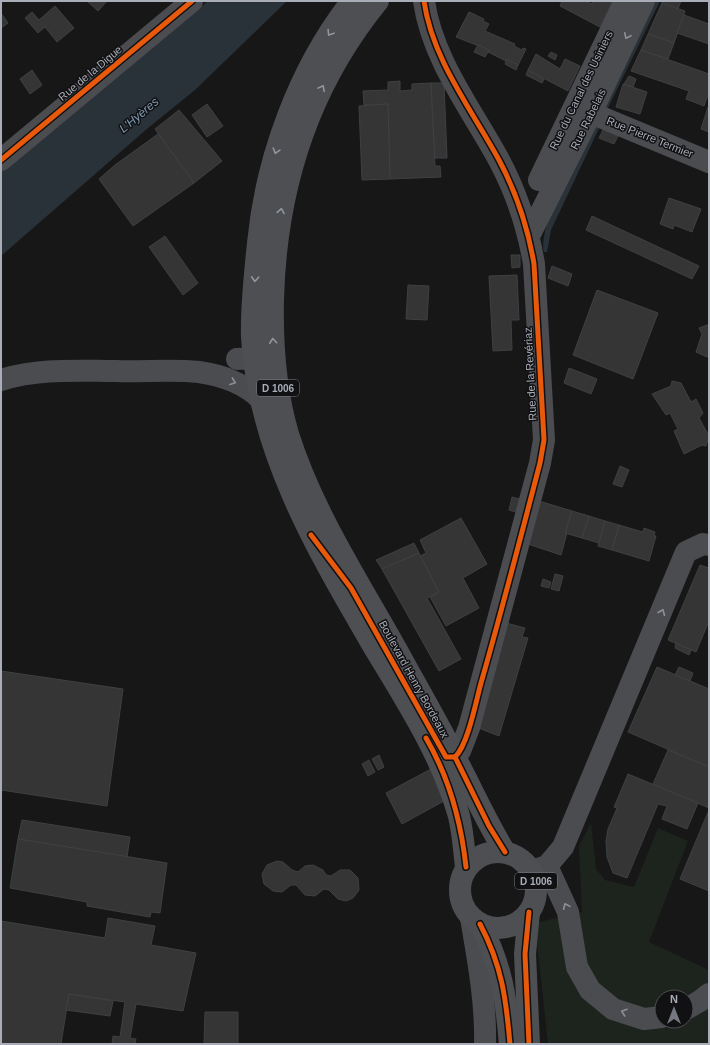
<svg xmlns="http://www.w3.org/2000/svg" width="710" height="1045" viewBox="0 0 710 1045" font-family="Arial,sans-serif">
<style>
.green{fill:#1d241e;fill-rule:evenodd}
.water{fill:#2a3239}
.building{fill:#353536;stroke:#3f4043}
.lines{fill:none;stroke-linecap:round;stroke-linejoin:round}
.minor{stroke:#4b4c50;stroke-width:22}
.major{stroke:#4d4f52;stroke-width:22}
.cycleway-casing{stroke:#111113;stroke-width:8}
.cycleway{stroke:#e8590c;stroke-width:5}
.oneway{stroke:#91969e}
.oneway2{stroke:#8c9099}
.labels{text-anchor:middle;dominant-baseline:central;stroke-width:3;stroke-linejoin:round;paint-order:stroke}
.shield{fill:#111113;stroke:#7b7e86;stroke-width:1}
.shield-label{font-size:10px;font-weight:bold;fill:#a8adb8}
.street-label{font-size:11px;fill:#a8adb8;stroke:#111113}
.water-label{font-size:12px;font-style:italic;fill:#7f9bb3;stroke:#111113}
</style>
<rect width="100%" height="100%" fill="#171717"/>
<path class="green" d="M591,823L596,869L605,880L634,887L658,828L688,841L649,942L709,970V1044H548L535,923L582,912L579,846ZM662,997H686V1021H662Z"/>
<g class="water">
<path d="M208,1H287L195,90L148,128L1,256V172Z"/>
<path d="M652,1H660L604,116L600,114Z"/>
<path d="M601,124L551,230L547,252H544C538,224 579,151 593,125Z"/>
</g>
<g class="building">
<path d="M87,1H107L98,11Z"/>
<path d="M562,1H585L592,4L593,1L612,2L600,27L560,6Z"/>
<path d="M663,1H681L678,9L662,3Z"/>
<path d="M662,3L685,11L674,43L648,34Z"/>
<path d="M55,6L74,28L57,42L45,27L38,33L25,18L32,12L39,20Z"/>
<path d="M469,12L484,19L483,21L489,24L485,31L515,44L514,46L522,50L523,48L526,49L518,65L507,59L506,61L488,52L489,50L456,37Z"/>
<path d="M1,13L8,23L1,28Z"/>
<path d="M684,15L709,24V44L677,33Z"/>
<path d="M648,34L674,43L668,59L641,50Z"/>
<path d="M478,45L489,50L485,57L474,52Z"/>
<path d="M641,50L709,74V98L707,97L704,106L686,99L689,91L631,71Z"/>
<path d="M551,52L557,55L555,60L548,56Z"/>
<path d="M536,54L560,69L565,59L580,66L568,91L528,70Z"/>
<path d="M507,59L518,65L516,70L505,64Z"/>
<path d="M32,70L42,85L30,94L20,79Z"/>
<path d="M528,70L544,79L542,83L526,75Z"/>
<path d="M629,76L636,79L633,87L624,84Z"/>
<path d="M400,81V91L412,90V84L431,83L435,166H440L441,177L390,179L388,104L364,105L363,91L388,90V82Z"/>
<path d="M431,83H444L447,158H435Z"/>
<path d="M623,84L647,92L640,114L616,107Z"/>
<path d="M207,104L223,126L207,137L192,115Z"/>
<path d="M388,104L390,179L362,180L359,106Z"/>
<path d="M708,107H709V132L701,129Z"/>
<path d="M179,110L222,161L194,183L155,129Z"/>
<path d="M604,128L619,134L614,144L599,138Z"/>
<path d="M158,134L194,183L133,226L99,179L115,165Z"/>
<path d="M669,198L701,209L692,232L674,225L673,229L660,224Z"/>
<path d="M592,216L699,266L692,279L586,230Z"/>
<path d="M165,236L198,283L183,295L149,247Z"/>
<path d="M511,255H520V267L512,268Z"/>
<path d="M552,266L572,274L568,286L548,278Z"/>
<path d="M517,275L519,320H511L512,350L493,351L489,276Z"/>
<path d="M408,285L429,286L427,320L406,319Z"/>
<path d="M597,290L658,313L633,379L573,355Z"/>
<path d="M707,325H709V355L707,357L696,352L702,334L699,328Z"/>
<path d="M569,368L597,379L591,394L564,383Z"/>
<path d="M672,381L681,383L691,402L696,399L703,413L699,418L709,436L706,446L702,445L684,454L674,431L678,429L670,413L666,415L652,394L671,386Z"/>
<path d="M620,466L629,470L622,487L613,484Z"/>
<path d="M512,497L523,500L519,513L509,510Z"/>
<path d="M539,501L572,511L565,533H567L561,555L528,544Z"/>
<path d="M572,511L589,516L582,538L565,533Z"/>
<path d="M589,516L605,521L599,543L582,538Z"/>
<path d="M461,518L487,564L463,578L479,608L446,626L430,597L439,592L420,556L426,553L420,540Z"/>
<path d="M605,521L619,525L612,550L598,546Z"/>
<path d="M619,525L643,532L644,528L655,532L654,536H656L649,561L612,550Z"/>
<path d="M414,543L419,553L382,569L376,560Z"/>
<path d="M419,553L439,592L427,598L461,659L439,671L382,569Z"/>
<path d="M700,565L709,568V621L696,652L668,640Z"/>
<path d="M555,574L563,576L559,591L551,589Z"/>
<path d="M543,579L551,582L549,588L541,586Z"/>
<path d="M506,623L525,628L522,637L528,638L499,736L476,727Z"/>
<path d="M676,643L691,650L689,655L675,648Z"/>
<path d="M657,667L709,689V767L628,732Z"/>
<path d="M679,667L693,673L690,681L675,675Z"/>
<path d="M1,671L123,689L107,806L1,790Z"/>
<path d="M668,750L709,767V808L653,784Z"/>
<path d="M379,755L384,767L378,770L372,759Z"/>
<path d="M369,760L375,772L368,776L362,764Z"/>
<path d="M431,769L438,782L435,783L444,801L402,824L386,793Z"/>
<path d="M628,774L698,803L687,829L662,819L667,806L658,804L627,878L613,873L607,857L606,841L608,829L617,808L614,807Z"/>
<path d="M709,810V891L680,879Z"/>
<path d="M22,820L130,837L127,857L18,839Z"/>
<path d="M18,839L167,863L160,913L151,912L150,917L87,906V902L10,888Z"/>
<path d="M277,861L283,862L292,870L298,872L305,866L313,865L323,870L326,875L331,876L340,870H350L358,878L359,890L353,898L346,901L338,899L329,890L324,889L315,896L305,895L296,885H291L282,892L273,891L264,884L262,874L267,865Z"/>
<path d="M108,918L155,926L151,945L196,953L183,1011L136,1004L130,1038L136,1039L135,1044H112L113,1036L120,1037L125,1002L69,994L61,1044H1V921L105,938Z"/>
<path d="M69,994L113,1001L110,1016L66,1010Z"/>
<path d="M205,1012H238V1044H204Z"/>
</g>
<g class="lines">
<g class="minor">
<path d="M424,1C432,59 472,110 499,160C516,192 528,228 534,264L544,440L540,463L469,728L460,751L455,757H446L442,750"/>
<path d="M591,113L709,162"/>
<path d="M1,160L192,1"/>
<path d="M539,180L625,1"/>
<path d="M529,236L591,113L644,1"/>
<path d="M237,359C250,358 260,361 267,374"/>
<path d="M1,380C39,368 77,371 116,371C144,372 172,369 199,372C221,375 247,384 262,401"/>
<path d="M547,866L568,912L577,967L590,990L613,1009L644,1019L662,1017"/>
<path d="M532,871L547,866L563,847L686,552L703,544L709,545"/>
<path d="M471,918C478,959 486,1002 485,1044"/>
<path d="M686,1009L700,1001L709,994"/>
</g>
<g class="major">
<path d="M352,1C299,68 266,159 258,243C255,274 251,306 252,337C259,453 318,551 375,649C407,702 442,756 459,816C463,833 464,850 466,867"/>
<path d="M378,1C307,88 276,188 273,299C272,344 275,390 288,434C314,516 363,588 404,663C421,694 439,725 455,757C472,789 486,821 505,852"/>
<circle cx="498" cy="890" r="38"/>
<path d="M480,924C502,966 506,998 510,1044"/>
<path d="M529,1044L525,954L529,912"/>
</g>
<g class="cycleway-casing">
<g id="cycleway">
<path d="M424,1C432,59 472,110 499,160C516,192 528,228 534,264L544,440L540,463C521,536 502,610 481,683C476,701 468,745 455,757"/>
<path d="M1,160L192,1"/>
<path d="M311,535L351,588L446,757H455"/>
<path d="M426,738C450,779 461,821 466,867"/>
<path d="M455,757L489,826L505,852"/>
<path d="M480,924C502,966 506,998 510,1044"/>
<path d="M529,1044L525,954L529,912"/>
</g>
</g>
<use href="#cycleway" class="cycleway"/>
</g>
<defs><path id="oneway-chevron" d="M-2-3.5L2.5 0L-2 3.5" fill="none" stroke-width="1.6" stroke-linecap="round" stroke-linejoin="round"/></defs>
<g class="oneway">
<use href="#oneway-chevron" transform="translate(330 33) rotate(122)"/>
<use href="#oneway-chevron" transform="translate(322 88) rotate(-62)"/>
<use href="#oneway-chevron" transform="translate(276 151) rotate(107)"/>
<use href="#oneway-chevron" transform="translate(281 211) rotate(-80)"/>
<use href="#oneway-chevron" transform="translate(255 279) rotate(93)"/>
<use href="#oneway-chevron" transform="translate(273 341) rotate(-95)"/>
</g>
<g class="oneway2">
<use href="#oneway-chevron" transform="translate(627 36) rotate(115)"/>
<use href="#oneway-chevron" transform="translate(233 382) rotate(20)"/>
<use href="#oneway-chevron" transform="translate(662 612) rotate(-67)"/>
<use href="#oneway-chevron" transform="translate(566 906) rotate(-114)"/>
<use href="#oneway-chevron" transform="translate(624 1012) rotate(-161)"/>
</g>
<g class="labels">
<g class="shield">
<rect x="257" y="380" width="42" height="16" rx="3"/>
<rect x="515" y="873" width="42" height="16" rx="3"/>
</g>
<g class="shield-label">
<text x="278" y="388">D 1006</text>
<text x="536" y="881">D 1006</text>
</g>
<g class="street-label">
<text transform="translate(90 73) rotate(-40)">Rue de la Digue</text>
<text transform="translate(581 90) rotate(-64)">Rue du Canal des Usiniers</text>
<text transform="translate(588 119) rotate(-64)">Rue Rabelais</text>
<text transform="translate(650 137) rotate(22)">Rue Pierre Termier</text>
<text transform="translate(530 374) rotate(-93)">Rue de la Revériaz</text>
<text transform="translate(414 679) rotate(61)">Boulevard Henry Bordeaux</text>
</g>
<g class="water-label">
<text transform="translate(139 115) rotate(-40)">L'Hyères</text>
</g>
</g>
<rect width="710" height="1045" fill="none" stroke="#a8adb8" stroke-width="4"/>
<g transform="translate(674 1009)"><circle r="19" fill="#111113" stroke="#4d4f55"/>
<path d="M0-3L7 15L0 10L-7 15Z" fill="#757880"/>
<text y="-6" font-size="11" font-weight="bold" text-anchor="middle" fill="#a8adb8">N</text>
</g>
</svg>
